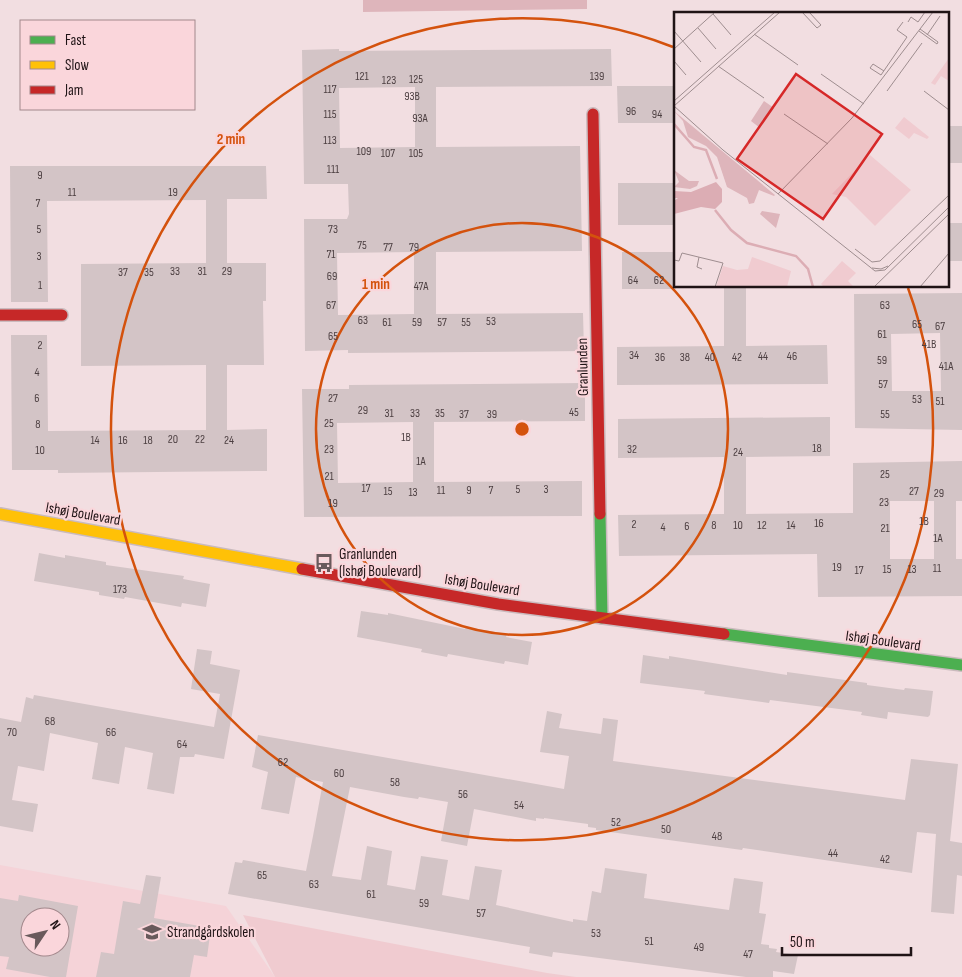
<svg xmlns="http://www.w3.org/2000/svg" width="962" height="977" viewBox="0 0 962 977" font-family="'Sofia Sans Condensed',sans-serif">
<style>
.built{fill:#f5d3d8;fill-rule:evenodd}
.green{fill:#f0cbd0}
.forest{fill:#deb5bb}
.building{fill:#d3c4c6;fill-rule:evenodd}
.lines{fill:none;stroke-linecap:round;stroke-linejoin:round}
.fast-casing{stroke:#cababd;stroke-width:14}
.slow-casing{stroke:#cababd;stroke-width:14}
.jam-casing{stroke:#cababd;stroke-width:14}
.fast{stroke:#4caf50;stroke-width:11}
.slow{stroke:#ffc107;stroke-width:11}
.jam{stroke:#c62828;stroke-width:11}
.ring{fill:none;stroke:#d4520d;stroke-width:2.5}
.labels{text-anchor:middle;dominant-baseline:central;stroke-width:4.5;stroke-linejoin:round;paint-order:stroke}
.number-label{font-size:12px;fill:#4c3f41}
.street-label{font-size:15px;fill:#1f1315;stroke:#fad6db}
.poi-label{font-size:15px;fill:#1f1315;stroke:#fad6db;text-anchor:start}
.inset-river{fill:none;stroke:#dcadb4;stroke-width:2.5}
.inset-road{fill:none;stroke:#9e8d8f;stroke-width:1}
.view{fill:#d62828;fill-opacity:0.15;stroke:#d62828;stroke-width:2.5}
.inset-edge{fill:none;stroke:#1f1315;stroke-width:2.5}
.centre{fill:#d4520d;stroke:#fad6db;stroke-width:2.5}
.ring-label{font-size:15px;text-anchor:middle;font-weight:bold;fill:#d4520d;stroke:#fad6db;stroke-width:4.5;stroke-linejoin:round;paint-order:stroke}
</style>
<rect width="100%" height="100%" fill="#f2dee1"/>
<path class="built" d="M0,865L226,906L275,977H0ZM30,917H60V947H30Z"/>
<path class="green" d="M243,915L547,973L576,977H275Z"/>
<path class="forest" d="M363,0H587V9L363,12Z"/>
<g class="building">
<path d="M339,49V51L611,49L612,86L436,87V147L580,146L582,251L436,252V314L583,313L584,351L348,353V350L305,351L304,219H347L349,214L348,184H304L302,50ZM415,87V147L340,148L339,88ZM414,252V314L338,315L337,253Z"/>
<path d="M617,86H676V123H618Z"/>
<rect x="948" y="126" width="14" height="37"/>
<path d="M10,166H266L267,199H227V263H266V301H263L264,365H227V430L267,429V471L58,473V470H12L11,335H47L48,431L206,430V365L81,366V264L206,263V200L47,201L48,302H11Z"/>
<rect x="618" y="183" width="58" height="42"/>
<rect x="948" y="223" width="14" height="38"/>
<rect x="622" y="252" width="54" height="37"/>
<path d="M724,286H746V346L827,345L828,384L617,385V347L724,346Z"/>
<path d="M962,293V430L855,428L854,294ZM940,333L941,391H892L891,334Z"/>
<path d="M585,383V421L434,422V482L582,481V516L304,517L302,389H349V385ZM413,422V482L338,483L337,423Z"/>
<path d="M830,417V456L746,457V514L853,513V463L962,461V501H956V559H962V596L818,597L817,554L619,556L618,515L724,514V457L618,458V419ZM890,501H934V559H890Z"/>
<path d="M39,553L65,558V555L106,562V565L184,576L183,579L210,584L206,607L182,603L181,607L125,597L124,599L99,595V592L34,581Z"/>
<path d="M361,611L388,615V613L465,629L466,627L507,634L506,637L532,642L528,665L505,661L504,664L448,654L447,657L421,652L422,649L357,637Z"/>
<path d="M197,649L212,651L210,664L240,670L224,759L195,754L194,757H180L174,794L147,789L153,753L125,747L119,784L92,779L98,743L50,733L44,771L18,766L12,800L38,804L33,832L0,826V718L21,722L26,697L33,699L34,695L214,727L220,694L191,689Z"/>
<path d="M643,655L669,659V656L787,675V672L867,683V685L904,690L905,688L933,691L930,715L928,717L888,712L887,719L861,715L862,712L770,700L769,703L704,694L705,691L640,683Z"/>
<path d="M547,711L562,714L559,728L601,734L603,718L618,720L613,761L905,800L911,759L958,764L950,841L962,843V876L957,875L954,914L931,912L936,834L917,832L912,873L743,848L742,850L632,835L596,830V828L588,827V824L544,818V819L536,818V821L474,809L467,846L441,841L448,802L419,797L418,799L404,797L350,787L332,876L361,880L367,846L392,851L387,885L415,890L421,856L448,860L442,895L469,900L475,866L502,870L496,905L573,922V919L587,921L592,891L601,893L605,868L647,874L644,898L729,910L734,878L763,882L759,913L766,914L761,944L769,945V948L777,949L776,952L798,955L794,974L773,971V977H746L553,952L552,957L529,953L530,947L228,894L235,862L242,863L243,860L306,871L313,836L323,782L296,777L289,814L261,809L268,772L252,767L258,735L564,789L569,756L540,752Z"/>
<path d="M146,875L161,877L154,918L211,928L207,957L194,955L190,977H96L101,952L114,954L123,901L140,904Z"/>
<path d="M19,895L78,906L66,977H50L6,969L9,957L0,956V898L18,901ZM30,917H60V947H30Z"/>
</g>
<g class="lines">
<g class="fast-casing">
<g id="fast">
<path d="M600,514L602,618"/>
<path d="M724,634L962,665"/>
</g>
</g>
<g class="slow-casing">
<path id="slow" d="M0,514L302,569"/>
</g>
<g class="jam-casing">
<g id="jam">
<path d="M593,114L600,514"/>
<path d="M0,315H62"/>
<path d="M302,569L498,604L724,634"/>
</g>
</g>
<use href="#fast" class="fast"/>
<use href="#slow" class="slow"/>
<use href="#jam" class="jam"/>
</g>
<g class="ring">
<circle cx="522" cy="429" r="206"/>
<path d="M908 288A411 411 0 1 1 673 47"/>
</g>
<defs>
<g id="bus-bare" transform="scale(1.5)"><path d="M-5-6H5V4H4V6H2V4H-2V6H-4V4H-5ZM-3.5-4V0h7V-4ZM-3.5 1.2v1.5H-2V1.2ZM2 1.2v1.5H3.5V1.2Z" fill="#695a5c" stroke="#fad6db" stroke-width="2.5" paint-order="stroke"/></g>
<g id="school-bare" transform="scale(1.5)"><path d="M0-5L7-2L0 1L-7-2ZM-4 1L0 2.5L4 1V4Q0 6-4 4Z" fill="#695a5c" stroke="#fad6db" stroke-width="2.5" paint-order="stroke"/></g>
</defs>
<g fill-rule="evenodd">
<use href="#bus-bare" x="324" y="563"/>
<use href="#school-bare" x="152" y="932"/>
</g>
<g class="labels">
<g class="number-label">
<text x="362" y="76">121</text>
<text x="597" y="76">139</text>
<text x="416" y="79">125</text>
<text x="389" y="80">123</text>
<text x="330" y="89">117</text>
<text x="412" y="96">93B</text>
<text x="631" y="111">96</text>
<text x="330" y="114">115</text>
<text x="657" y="114">94</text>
<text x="420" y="118">93A</text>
<text x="330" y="140">113</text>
<text x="364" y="151">109</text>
<text x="388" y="153">107</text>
<text x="416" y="153">105</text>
<text x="333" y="169">111</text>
<text x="40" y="175">9</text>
<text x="72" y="192">11</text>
<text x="173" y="192">19</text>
<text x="38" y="203">7</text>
<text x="39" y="229">5</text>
<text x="333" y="229">73</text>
<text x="362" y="245">75</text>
<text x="388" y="247">77</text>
<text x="414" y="247">79</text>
<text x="331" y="254">71</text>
<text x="39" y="256">3</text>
<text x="175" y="271">33</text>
<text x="202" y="271">31</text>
<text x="227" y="271">29</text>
<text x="123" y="272">37</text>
<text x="149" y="272">35</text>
<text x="332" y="276">69</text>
<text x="633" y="280">64</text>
<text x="659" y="280">62</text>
<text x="40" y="285">1</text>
<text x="421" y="286">47A</text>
<text x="331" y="305">67</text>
<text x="885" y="305">63</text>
<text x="363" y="320">63</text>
<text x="491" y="321">53</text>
<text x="387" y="322">61</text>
<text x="417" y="322">59</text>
<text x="442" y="322">57</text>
<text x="466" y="322">55</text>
<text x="917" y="324">65</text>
<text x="940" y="326">67</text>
<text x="882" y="334">61</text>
<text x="333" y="336">65</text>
<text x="929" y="344">41B</text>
<text x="40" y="345">2</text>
<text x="634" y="355">34</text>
<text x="763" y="356">44</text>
<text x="792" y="356">46</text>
<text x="660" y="357">36</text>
<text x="685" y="357">38</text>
<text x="710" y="357">40</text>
<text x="737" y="357">42</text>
<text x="882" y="360">59</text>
<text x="946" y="366">41A</text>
<text x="37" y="372">4</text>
<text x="883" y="384">57</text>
<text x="37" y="398">6</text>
<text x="333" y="398">27</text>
<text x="917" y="399">53</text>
<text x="940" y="401">51</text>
<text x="363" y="410">29</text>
<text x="574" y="412">45</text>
<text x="389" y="413">31</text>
<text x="415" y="413">33</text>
<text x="440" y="413">35</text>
<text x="464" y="414">37</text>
<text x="492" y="414">39</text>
<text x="885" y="414">55</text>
<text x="329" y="423">25</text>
<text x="38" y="424">8</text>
<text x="406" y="437">1B</text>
<text x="173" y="439">20</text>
<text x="200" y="439">22</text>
<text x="95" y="440">14</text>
<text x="123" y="440">16</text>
<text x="148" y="440">18</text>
<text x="229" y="440">24</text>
<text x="817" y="448">18</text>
<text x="329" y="449">23</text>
<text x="632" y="449">32</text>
<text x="40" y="450">10</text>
<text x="738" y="452">24</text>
<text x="421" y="461">1A</text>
<text x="885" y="474">25</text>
<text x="329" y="476">21</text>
<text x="366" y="488">17</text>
<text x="518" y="489">5</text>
<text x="546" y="489">3</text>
<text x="441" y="490">11</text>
<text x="469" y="490">9</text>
<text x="491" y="490">7</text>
<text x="388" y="491">15</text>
<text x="914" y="491">27</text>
<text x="413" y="492">13</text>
<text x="939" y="493">29</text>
<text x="884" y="502">23</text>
<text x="333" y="503">19</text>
<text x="924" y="521">1B</text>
<text x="819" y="523">16</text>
<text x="634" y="524">2</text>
<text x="714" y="525">8</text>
<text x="738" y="525">10</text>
<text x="762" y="525">12</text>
<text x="791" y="525">14</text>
<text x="687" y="526">6</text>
<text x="663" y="527">4</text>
<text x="885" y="528">21</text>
<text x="938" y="538">1A</text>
<text x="837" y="567">19</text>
<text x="937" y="568">11</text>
<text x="887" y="569">15</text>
<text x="912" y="569">13</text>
<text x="859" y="570">17</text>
<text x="120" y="589">173</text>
<text x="50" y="721">68</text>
<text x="12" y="732">70</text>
<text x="111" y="732">66</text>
<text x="182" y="744">64</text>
<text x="283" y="762">62</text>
<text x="339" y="773">60</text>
<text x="395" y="782">58</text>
<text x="463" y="794">56</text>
<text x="519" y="805">54</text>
<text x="616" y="822">52</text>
<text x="666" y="829">50</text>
<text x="717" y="836">48</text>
<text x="833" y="853">44</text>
<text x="885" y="859">42</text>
<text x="262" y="875">65</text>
<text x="314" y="884">63</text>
<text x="371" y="894">61</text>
<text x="424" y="903">59</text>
<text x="481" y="913">57</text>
<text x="596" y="933">53</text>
<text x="649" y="941">51</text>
<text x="699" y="947">49</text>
<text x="748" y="954">47</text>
</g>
<g class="street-label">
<text transform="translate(583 367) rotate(-91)">Granlunden</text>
<text transform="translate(83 514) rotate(10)">Ishøj Boulevard</text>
<text transform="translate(482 585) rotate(9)">Ishøj Boulevard</text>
<text transform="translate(883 641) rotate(8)">Ishøj Boulevard</text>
</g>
<g class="poi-label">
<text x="339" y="554">Granlunden<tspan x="339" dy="17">(Ishøj Boulevard)</tspan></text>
<text x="167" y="932">Strandgårdskolen</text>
</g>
</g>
<g transform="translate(674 12)">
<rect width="275" height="275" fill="#f2dee1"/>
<path d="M275,46V69L267,64L261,73L257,71ZM230,105L255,125L253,127L240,121L235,127L221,116ZM196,143L237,178L201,214L172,185L158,182ZM78,245L117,259L113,275H42L49,254L63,258L74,257ZM168,249L182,261L174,269L180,275H150L147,272Z" fill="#f0cbd0"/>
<path d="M90,89L100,96L86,116L77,109ZM0,99L101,183L100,184L85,178L80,191L75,192L73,186L53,175L43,145L32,134L14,125L9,109ZM0,158L15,169H25L23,174L16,177L0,175L5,170ZM88,199L106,202L102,216L86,202Z" fill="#deb5bb"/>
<path d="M42,170L48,177V190L41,197L27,195L0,202V189L4,186H0V179L17,180Z" fill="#dcadb4"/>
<path class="inset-river" d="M0,112L20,135L32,138L43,167M41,198L57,218L73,231L122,244L134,257L139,275"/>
<path class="inset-road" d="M128,0L143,16L147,13L135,0M39,2L57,23M234,10L237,5L244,10L251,0M24,16L42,37M0,19L27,50M245,19L263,32L264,30L246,17M80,22L124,53M253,23L266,4M0,37L41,0M0,49L12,63M44,54L90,86M210,59L199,52L196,56L207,63L233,25L223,18L229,10M147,62L190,92M213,79L248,31M250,79L275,98M0,89L101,0M0,94L49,138L201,259L211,258L275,195M0,94L106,0M110,102L154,132M104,182L178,106L259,0M181,237L198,250L206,249L275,183M25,245L23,255L28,257M0,248L5,249L8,241L49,251L41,275M198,256L207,257L214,254M200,275L275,202M246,275L275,241"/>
<path class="view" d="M122,62L208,122L149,207L63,147Z"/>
<rect width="275" height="275" class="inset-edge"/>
</g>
<circle cx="522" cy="429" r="8" class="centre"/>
<g class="ring-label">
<text x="231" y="144">2 min</text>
<text x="376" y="289">1 min</text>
</g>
<rect x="20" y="20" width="175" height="90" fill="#fad6db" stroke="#a2888c"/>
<rect x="30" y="36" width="25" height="8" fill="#4caf50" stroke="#a2888c"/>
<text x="65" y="45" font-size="15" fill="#1f1315">Fast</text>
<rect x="30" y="61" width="25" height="8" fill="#ffc107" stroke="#a2888c"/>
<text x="65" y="70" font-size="15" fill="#1f1315">Slow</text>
<rect x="30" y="86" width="25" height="8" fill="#c62828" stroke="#a2888c"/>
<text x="65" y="95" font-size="15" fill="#1f1315">Jam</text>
<g transform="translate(45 932) rotate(55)"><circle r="24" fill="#fad6db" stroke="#a2888c"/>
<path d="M0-4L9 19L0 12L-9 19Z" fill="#695a5c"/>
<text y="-8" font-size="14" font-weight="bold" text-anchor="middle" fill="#1f1315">N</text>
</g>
<path d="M782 947v8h129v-8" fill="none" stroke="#1f1315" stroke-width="2.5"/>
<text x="790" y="947" font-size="15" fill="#1f1315" stroke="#fad6db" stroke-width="4" paint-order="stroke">50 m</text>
</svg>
